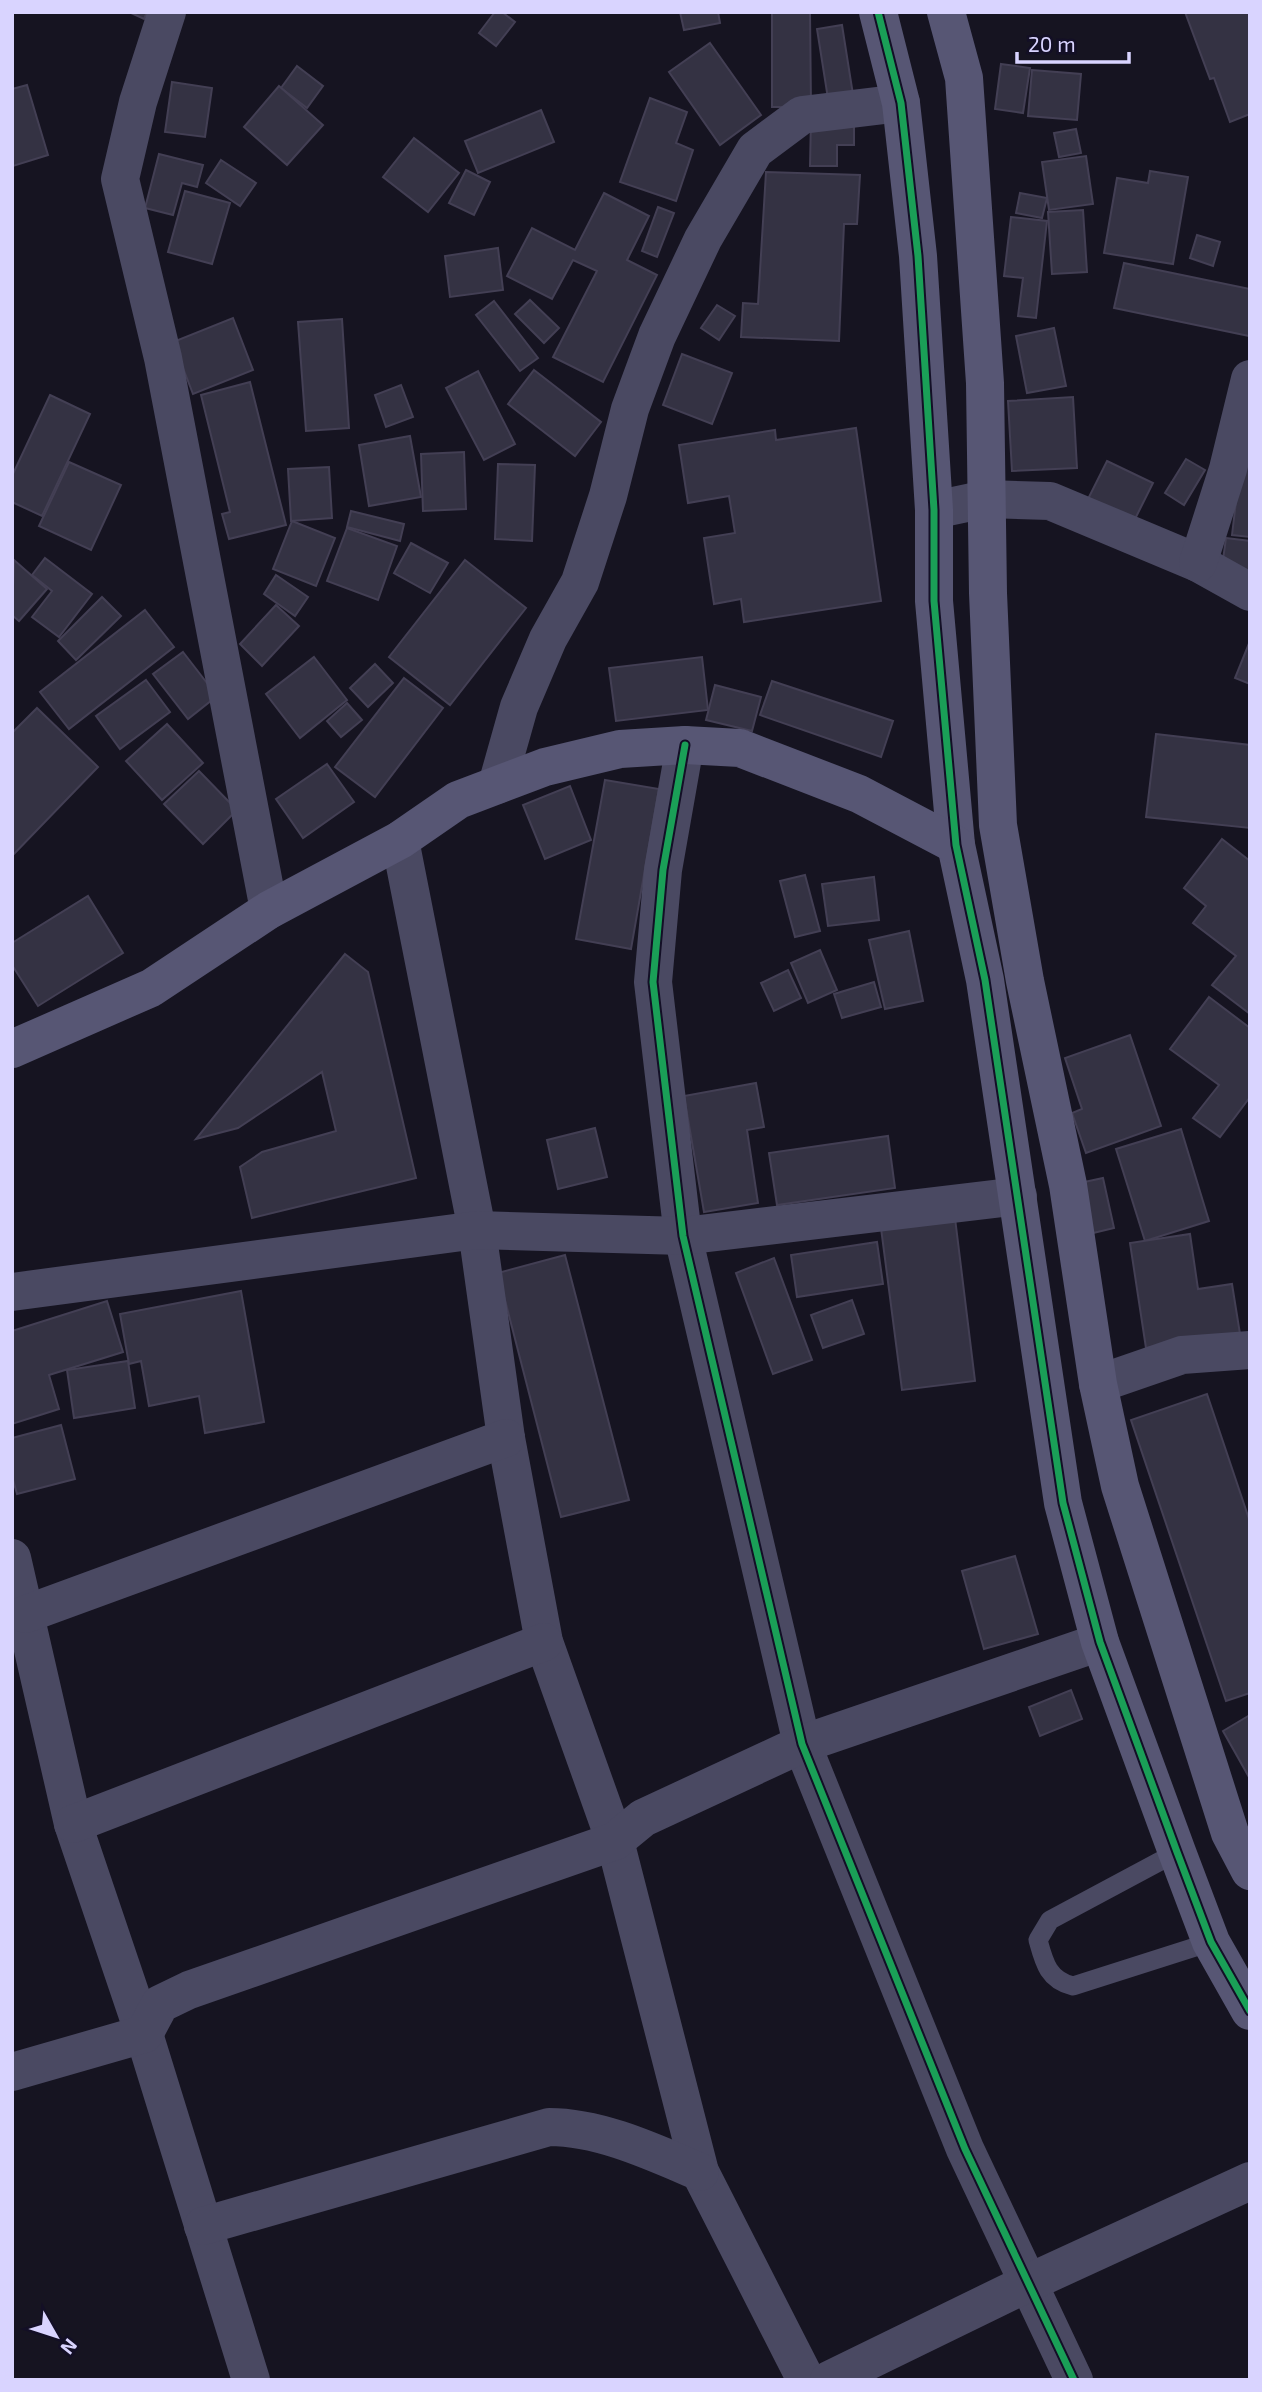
<svg xmlns="http://www.w3.org/2000/svg" width="1262" height="2392" viewBox="0 0 1262 2392" font-family="'Exo 2',sans-serif">
<style>
.building{fill:#343243;stroke:#433f54;stroke-width:2}
.lines{fill:none;stroke-linecap:round;stroke-linejoin:round}
.lane{stroke:#4a4962;stroke-width:19}
.street{stroke:#4a4962;stroke-width:38}
.secondary{stroke:#575674;stroke-width:38}
.cycleway-casing{stroke:#130f26;stroke-width:11}
.cycleway{stroke:#1a9f57;stroke-width:7}
</style>
<rect width="100%" height="100%" fill="#161421"/>
<g class="building">
<path d="M129,12H147L144,19Z"/>
<path d="M495,12H502L515,22L496,46L479,33Z"/>
<path d="M680,12H718L720,23L684,30Z"/>
<path d="M772,12H810L811,107H772Z"/>
<path d="M1185,12H1250V114L1230,122L1214,78L1210,79Z"/>
<path d="M842,25L854,101L829,105L817,29Z"/>
<path d="M710,43L761,115L720,145L669,72Z"/>
<path d="M1001,64L1030,68L1023,113L995,109Z"/>
<path d="M297,66L323,86L307,108L281,88Z"/>
<path d="M1032,70L1081,74L1077,120L1028,116Z"/>
<path d="M172,82L212,88L205,137L165,132Z"/>
<path d="M27,85L48,155L13,166L12,89Z"/>
<path d="M279,86L323,125L287,165L244,127Z"/>
<path d="M650,98L687,112L676,143L693,150L676,201L620,182Z"/>
<path d="M541,110L554,142L478,173L465,141Z"/>
<path d="M811,119L854,120V145H837V166H810Z"/>
<path d="M1076,129L1081,153L1059,157L1054,133Z"/>
<path d="M414,138L459,173L428,212L383,177Z"/>
<path d="M159,154L203,165L197,187L182,183L173,215L145,208Z"/>
<path d="M1086,156L1093,204L1049,210L1042,162Z"/>
<path d="M221,160L256,183L240,206L206,183Z"/>
<path d="M466,170L490,182L474,215L449,203Z"/>
<path d="M1150,171L1188,177L1173,264L1104,253L1117,178L1148,183Z"/>
<path d="M766,172L860,175L857,224H844L839,341L741,337L743,303L758,304Z"/>
<path d="M185,191L230,203L212,264L168,252Z"/>
<path d="M604,193L649,216L627,260L657,275L603,382L553,357L597,271L573,260L552,299L507,276L532,228L575,250Z"/>
<path d="M1020,193L1047,198L1042,218L1016,213Z"/>
<path d="M658,207L674,213L657,257L642,251Z"/>
<path d="M1083,210L1087,272L1052,274L1048,212Z"/>
<path d="M1011,217L1047,221L1036,318L1018,316L1023,278L1004,276Z"/>
<path d="M1197,235L1220,242L1213,266L1190,258Z"/>
<path d="M498,248L503,290L450,297L445,256Z"/>
<path d="M1124,263L1250,289L1249,336L1114,308Z"/>
<path d="M530,300L559,328L544,343L515,314Z"/>
<path d="M494,301L538,358L520,371L476,315Z"/>
<path d="M717,305L735,316L719,340L701,328Z"/>
<path d="M233,318L253,370L193,394L173,342Z"/>
<path d="M342,319L349,428L306,431L298,322Z"/>
<path d="M1054,328L1066,386L1027,393L1016,336Z"/>
<path d="M682,354L732,373L712,424L663,405Z"/>
<path d="M534,370L601,422L575,456L508,404Z"/>
<path d="M478,371L515,444L484,460L446,388Z"/>
<path d="M250,382L286,525L229,539L222,514L230,512L201,395Z"/>
<path d="M401,385L413,417L386,427L375,395Z"/>
<path d="M50,395L90,414L42,516L12,502V476Z"/>
<path d="M1073,397L1077,468L1012,471L1008,401Z"/>
<path d="M856,428L881,601L744,622L741,599L714,604L704,538L735,533L729,496L688,503L679,445L775,430L776,440Z"/>
<path d="M410,436L421,497L369,506L359,445Z"/>
<path d="M1242,451L1250,452V537L1232,535Z"/>
<path d="M464,452L466,509L423,511L421,454Z"/>
<path d="M1186,459L1205,470L1184,505L1165,493Z"/>
<path d="M1107,461L1153,483L1133,523L1087,501Z"/>
<path d="M69,462L121,485L91,550L39,526Z"/>
<path d="M498,464L535,465L532,541L495,539Z"/>
<path d="M329,467L332,518L291,521L288,469Z"/>
<path d="M351,511L404,524L400,541L347,527Z"/>
<path d="M292,521L335,538L316,586L273,569Z"/>
<path d="M347,528L397,546L378,600L327,581Z"/>
<path d="M1226,538L1250,541V571L1222,567Z"/>
<path d="M411,543L448,563L430,593L394,573Z"/>
<path d="M45,558L92,594L59,637L32,617L52,591L32,575Z"/>
<path d="M14,560L47,589L19,621L12,615Z"/>
<path d="M465,560L526,608L450,705L389,657Z"/>
<path d="M276,575L308,597L295,616L264,594Z"/>
<path d="M102,597L121,616L76,660L58,641Z"/>
<path d="M276,605L299,626L262,666L240,644Z"/>
<path d="M145,610L174,647L69,729L40,692Z"/>
<path d="M1250,641V684L1235,678Z"/>
<path d="M183,652L217,696L188,719L153,674Z"/>
<path d="M314,657L347,700L300,738L266,694Z"/>
<path d="M702,657L708,710L616,721L609,668Z"/>
<path d="M375,664L393,683L368,707L350,688Z"/>
<path d="M404,678L443,708L375,797L335,767Z"/>
<path d="M146,680L170,712L120,749L96,716Z"/>
<path d="M772,681L893,721L881,757L760,715Z"/>
<path d="M715,685L761,697L752,731L706,720Z"/>
<path d="M347,703L362,720L341,737L327,721Z"/>
<path d="M37,708L98,767L12,856V733Z"/>
<path d="M167,724L203,763L162,800L126,761Z"/>
<path d="M1156,734L1250,745V828L1146,817Z"/>
<path d="M327,764L354,802L303,838L276,799Z"/>
<path d="M199,771L237,810L203,844L164,804Z"/>
<path d="M605,780L659,789L631,949L576,939Z"/>
<path d="M570,786L591,840L545,859L523,805Z"/>
<path d="M1222,839L1250,861V1014L1212,985L1236,956L1193,923L1206,906L1184,888Z"/>
<path d="M805,875L820,931L795,937L780,881Z"/>
<path d="M874,877L879,920L828,926L822,884Z"/>
<path d="M88,896L123,953L38,1006L12,965V943Z"/>
<path d="M909,931L923,1001L885,1009L869,940Z"/>
<path d="M820,950L837,990L808,1003L791,963Z"/>
<path d="M345,954L368,972L416,1178L252,1218L240,1167L262,1152L336,1131L322,1072L238,1128L196,1139Z"/>
<path d="M788,970L801,998L774,1011L761,983Z"/>
<path d="M874,982L881,1007L842,1018L834,994Z"/>
<path d="M1209,997L1250,1028V1097L1220,1137L1193,1118L1219,1085L1170,1049Z"/>
<path d="M1130,1035L1161,1126L1086,1153L1072,1113L1082,1109L1065,1058Z"/>
<path d="M756,1083L764,1127L747,1130L758,1203L704,1212L684,1096Z"/>
<path d="M595,1128L607,1177L558,1189L547,1140Z"/>
<path d="M1181,1129L1209,1221L1145,1241L1116,1149Z"/>
<path d="M888,1136L895,1188L777,1205L769,1153Z"/>
<path d="M1103,1178L1114,1228L1085,1235L1075,1184Z"/>
<path d="M955,1218L975,1381L902,1390L881,1228Z"/>
<path d="M1190,1234L1198,1289L1232,1284L1240,1334L1146,1348L1130,1243Z"/>
<path d="M877,1242L883,1284L797,1297L791,1255Z"/>
<path d="M565,1255L629,1500L561,1517L498,1273Z"/>
<path d="M774,1258L812,1360L773,1374L736,1273Z"/>
<path d="M241,1291L264,1422L205,1433L199,1396L149,1406L141,1361L129,1364L120,1314Z"/>
<path d="M852,1300L864,1334L823,1348L811,1315Z"/>
<path d="M107,1301L123,1352L49,1375L59,1409L12,1424V1331Z"/>
<path d="M128,1361L135,1408L74,1418L67,1370Z"/>
<path d="M1207,1394L1250,1522V1693L1226,1701L1131,1420Z"/>
<path d="M61,1425L75,1479L17,1494L12,1476V1438Z"/>
<path d="M1015,1556L1038,1634L984,1649L962,1571Z"/>
<path d="M1071,1690L1082,1719L1040,1736L1029,1707Z"/>
<path d="M1250,1715V1779L1223,1731Z"/>
</g>
<g class="lines">
<path class="lane" d="M1177,1852L1050,1920L1038,1940C1044,1962 1048,1980 1073,1986L1211,1942"/>
<g class="street">
<path d="M167,12L138,102L120,179L163,358L269,910"/>
<path d="M934,510L986,499L1050,501L1198,563L1250,592"/>
<path d="M1198,563L1228,469L1250,379"/>
<path d="M685,745L663,870L653,982L665,1084L683,1236L802,1744L965,2149L1074,2380"/>
<path d="M497,785L519,707L548,639L580,582L608,496L630,409L657,336L703,239L755,150L802,115L901,103"/>
<path d="M400,840L477,1230L506,1438L544,1642L615,1841L700,2172L806,2380"/>
<path d="M12,1292L477,1230L683,1236L1018,1196"/>
<path d="M1098,1384L1182,1355L1250,1350"/>
<path d="M12,1558L73,1824L144,2034L251,2380"/>
<path d="M26,1614L506,1438"/>
<path d="M73,1824L544,1642"/>
<path d="M12,2072L144,2034L160,2004L189,1990L615,1841L643,1818L802,1744L1100,1642"/>
<path d="M203,2226L549,2127C600,2127 653,2152 700,2172"/>
<path d="M829,2380L1028,2283L1250,2181"/>
</g>
<g class="secondary">
<path d="M878,12L901,103L918,256L934,510V601L956,845L985,980L1063,1503L1100,1642L1177,1852L1211,1942L1250,2011"/>
<path d="M946,12L964,78L985,383L988,593L998,825L1025,981L1068,1185L1098,1384L1120,1486L1230,1833L1250,1871"/>
<path d="M12,1049L151,988L269,910L400,840L458,800L545,767L620,749L685,745L740,748L859,794L956,845"/>
</g>
<g class="cycleway-casing">
<g id="cycleway">
<path d="M878,12L901,103L918,256L934,510V601L956,845L985,980L1063,1503L1100,1642L1177,1852L1211,1942L1250,2011"/>
<path d="M685,745L663,870L653,982L665,1084L683,1236L802,1744L965,2149L1074,2380"/>
</g>
</g>
<use href="#cycleway" class="cycleway"/>
</g>
<rect width="1262" height="2392" fill="none" stroke="#d9d4ff" stroke-width="28"/>
<g transform="translate(56 2336) rotate(129)" stroke="#130f26" stroke-width="5" paint-order="stroke">
<path d="M0-5L12 26L0 18L-12 26Z" fill="#d9d4ff"/>
<text y="-10" font-size="19" font-weight="bold" text-anchor="middle" fill="#d9d4ff">N</text>
</g>
<path d="M1017 52v10h112v-10" fill="none" stroke="#d9d4ff" stroke-width="3.5"/>
<text x="1028" y="52" font-size="21" fill="#d9d4ff" stroke="#130f26" stroke-width="5" paint-order="stroke">20 m</text>
</svg>
